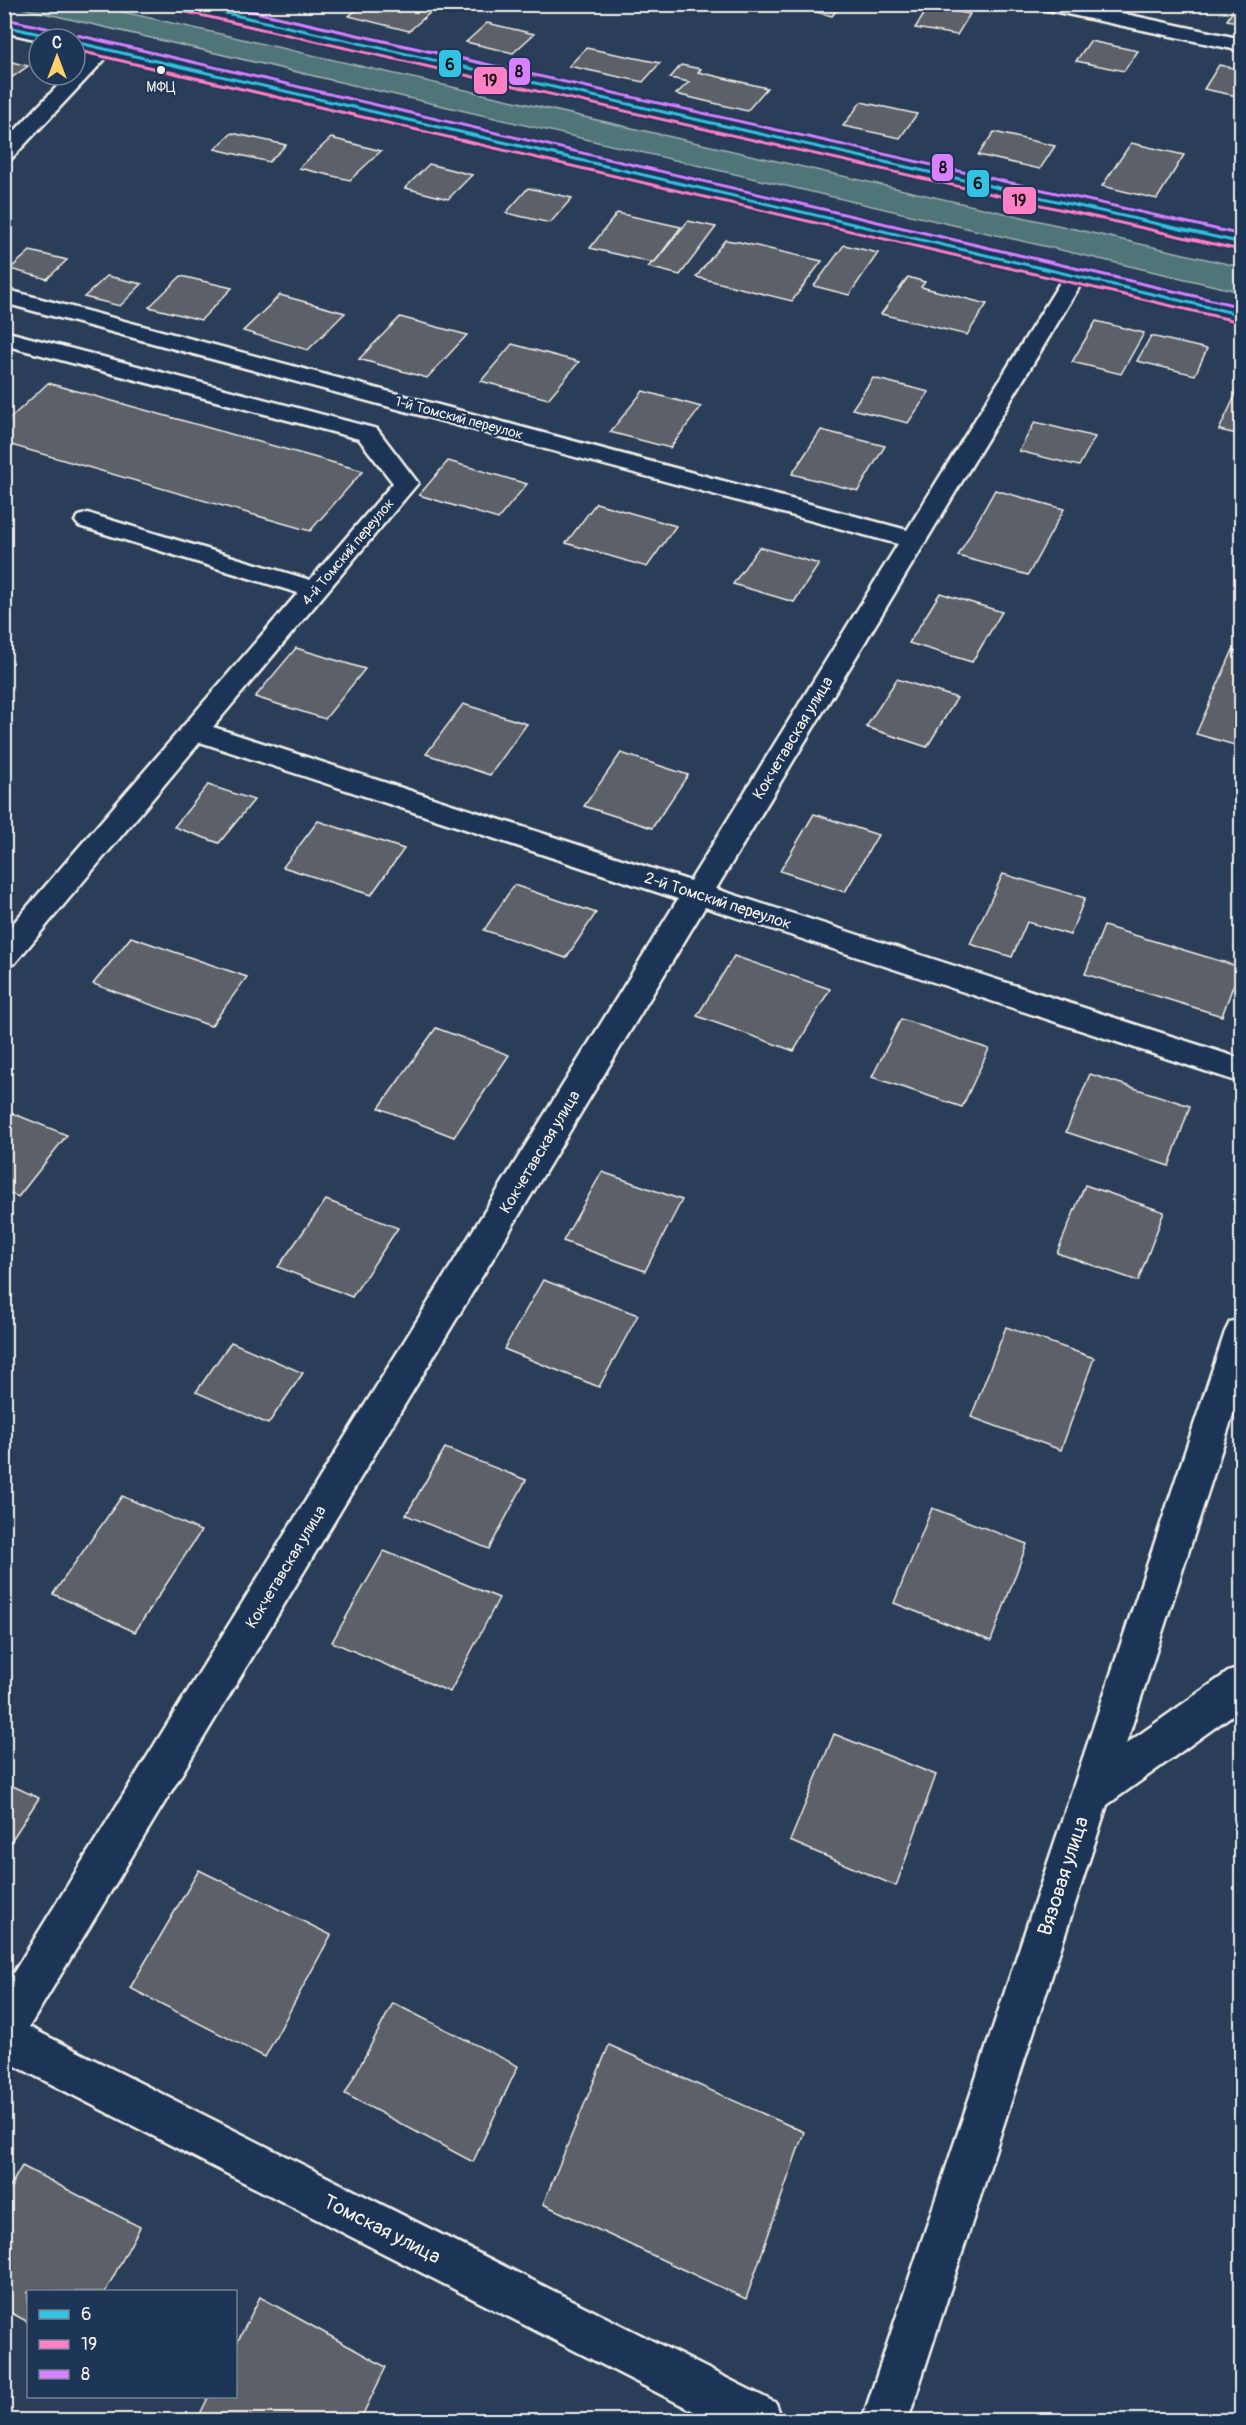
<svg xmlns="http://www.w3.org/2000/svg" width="1246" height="2425" viewBox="0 0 1246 2425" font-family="Pangolin,sans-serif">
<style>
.green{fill:#4f7578;stroke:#a2b3b0;stroke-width:1.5}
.building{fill:#5c6067;stroke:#f4f1e8;stroke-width:1.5}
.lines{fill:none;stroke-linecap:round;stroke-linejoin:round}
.minor-casing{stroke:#f4f1e8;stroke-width:5}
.minor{fill:#1d3557;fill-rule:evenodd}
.bus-1-casing{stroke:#1d3557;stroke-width:6}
.bus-2-casing{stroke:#1d3557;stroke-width:6}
.bus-3-casing{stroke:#1d3557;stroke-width:6}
.bus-1{stroke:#33c2e2;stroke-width:3}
.bus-2{stroke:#ff80c5;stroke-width:3}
.bus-3{stroke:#d880ff;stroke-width:3}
.bus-dot{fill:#f4f1e8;stroke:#1d3557;stroke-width:2}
.labels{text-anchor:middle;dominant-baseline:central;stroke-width:4.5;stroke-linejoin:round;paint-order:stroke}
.bus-label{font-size:14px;fill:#f4f1e8;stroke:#1d3557}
.far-street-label{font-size:14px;fill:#f4f1e8;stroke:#1d3557}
.street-label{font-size:16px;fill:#f4f1e8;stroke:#1d3557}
.near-street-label{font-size:20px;fill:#f4f1e8;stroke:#1d3557}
.line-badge{stroke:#1d3557;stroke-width:2}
.pale-badge-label{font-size:16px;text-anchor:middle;font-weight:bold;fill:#111}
</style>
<rect width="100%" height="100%" fill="#2a3e5a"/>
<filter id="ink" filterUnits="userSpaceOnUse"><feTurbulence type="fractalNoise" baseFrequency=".0167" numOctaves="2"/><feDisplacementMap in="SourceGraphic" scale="12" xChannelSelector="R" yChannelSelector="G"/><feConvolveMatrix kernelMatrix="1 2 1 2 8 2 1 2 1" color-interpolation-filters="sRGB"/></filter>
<g filter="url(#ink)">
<path class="green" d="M5,4L93,5L1241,267V292Z"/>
<g class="building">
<path d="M364,4H411L433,10L409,31L349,16Z"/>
<path d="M782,4H842L832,16Z"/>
<path d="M1237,4H1242V23L1227,20Z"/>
<path d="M929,7L970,14L957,35L915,28Z"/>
<path d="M487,23L534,34L513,53L466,42Z"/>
<path d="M1090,41L1138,51L1124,71L1076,61Z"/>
<path d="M586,48L660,63L643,82L569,66Z"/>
<path d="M4,60L28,66L4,83Z"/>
<path d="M681,65L701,69L698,72L767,88L747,111L676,94L689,82L670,78Z"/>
<path d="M1219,65L1242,70V97L1204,89Z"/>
<path d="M861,102L917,114L900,138L843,126Z"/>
<path d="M994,132L1055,146L1040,169L978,155Z"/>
<path d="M232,133L286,145L269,162L215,149Z"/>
<path d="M331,138L381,151L350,180L299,168Z"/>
<path d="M1131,143L1184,155L1157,199L1102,186Z"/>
<path d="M429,164L472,175L448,199L405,188Z"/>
<path d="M528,188L572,198L550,223L506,213Z"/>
<path d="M617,213L681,227L654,263L590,248Z"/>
<path d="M688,221L716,227L680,275L648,267L652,263H654Z"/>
<path d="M725,240L739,242L822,261L792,301L696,277Z"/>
<path d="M844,245L878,253L849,295L814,286Z"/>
<path d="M30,251L67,260L47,279L10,269Z"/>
<path d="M107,276L142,284L120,306L84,297Z"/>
<path d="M181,276L232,288L201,320L149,307Z"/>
<path d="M908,277L925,282L921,287L987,304L967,335L881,314Z"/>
<path d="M280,295L345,313L308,350L243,331Z"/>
<path d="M400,317L467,335L427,378L359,359Z"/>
<path d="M1096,321L1144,333L1121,374L1072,362Z"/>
<path d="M1151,336L1207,349L1195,375L1137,361Z"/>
<path d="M512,344L579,362L548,399L481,381Z"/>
<path d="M873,378L929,392L908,423L852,409Z"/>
<path d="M48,383L363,471L310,531L4,443V424Z"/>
<path d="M643,391L701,407L670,448L610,432Z"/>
<path d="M1237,392L1242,393V435L1219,430Z"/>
<path d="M1035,422L1095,437L1079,466L1019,451Z"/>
<path d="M821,430L885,446L858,491L792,474Z"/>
<path d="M448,461L527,484L498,519L419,495Z"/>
<path d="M995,490L1064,509L1028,575L958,556Z"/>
<path d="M596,503L676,526L647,567L566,543Z"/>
<path d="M759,547L819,564L794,602L733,584Z"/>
<path d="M940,593L1002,612L972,662L909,643Z"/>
<path d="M296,648L365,669L325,719L255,697Z"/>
<path d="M1233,650L1242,653V747L1196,734Z"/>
<path d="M897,679L957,698L927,747L866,727Z"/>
<path d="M463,704L527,724L490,775L426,754Z"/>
<path d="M621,753L688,775L652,828L584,806Z"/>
<path d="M208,785L254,800L219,843L174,827Z"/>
<path d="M814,814L878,835L845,892L780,871Z"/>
<path d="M318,821L404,849L371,895L283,867Z"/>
<path d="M1003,874L1085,898L1070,935L1027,922L1012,957L970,944Z"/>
<path d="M514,885L596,913L566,958L484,930Z"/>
<path d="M1104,926L1240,967L1222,1016L1085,974Z"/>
<path d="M131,937L247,977L211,1026L93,984Z"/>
<path d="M734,956L830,989L794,1051L697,1016Z"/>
<path d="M901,1019L989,1049L962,1107L872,1077Z"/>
<path d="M436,1028L509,1055L454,1137L379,1108Z"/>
<path d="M1090,1074L1190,1106L1169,1166L1066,1132Z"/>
<path d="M4,1110L67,1135L18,1197L4,1191Z"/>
<path d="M602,1172L682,1200L645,1271L563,1241Z"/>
<path d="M1085,1185L1164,1212L1138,1281L1057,1253Z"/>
<path d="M326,1200L398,1228L352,1297L278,1267Z"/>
<path d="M543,1280L638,1315L599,1387L504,1349Z"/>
<path d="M1006,1327L1094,1358L1061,1450L971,1417Z"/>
<path d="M231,1342L303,1373L268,1424L196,1392Z"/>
<path d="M445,1448L526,1480L489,1549L406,1515Z"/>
<path d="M122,1496L201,1531L135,1632L53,1594Z"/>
<path d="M932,1508L1027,1544L991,1641L894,1603Z"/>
<path d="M384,1551L499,1598L450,1692L332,1642Z"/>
<path d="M834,1734L936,1775L896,1886L790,1841Z"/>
<path d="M4,1782L39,1798L4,1852Z"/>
<path d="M199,1870L331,1935L265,2057L130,1988Z"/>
<path d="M393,2003L518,2066L473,2162L345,2094Z"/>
<path d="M609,2045L804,2132L746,2299L543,2204Z"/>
<path d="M22,2166L140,2227L105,2292H28V2322L4,2309V2197Z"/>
<path d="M260,2297L386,2367L360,2420H197L209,2396H236V2345Z"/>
</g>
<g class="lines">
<g class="minor-casing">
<g id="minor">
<path d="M175,4H212L1242,236V249L184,10L177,8Z"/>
<path d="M1039,4H1078L1242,39V51L1048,10L1041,8Z"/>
<path d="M4,20L1242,308V322L1081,284L716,889L1242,1059V1083L705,907L29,2027L776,2403L782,2420H711L4,2060V1988L678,899L200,742L15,963L4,966V934L298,593L79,526L75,521L79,516L88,513L97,516L310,580L393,483L359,439L4,345V331L377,429L418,483L213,727L690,881L898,544L4,303V289L907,530L1062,279L108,56L11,159L4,161V142L68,75H75V67L90,51L75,48V39L39,40L4,32Z"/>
<path d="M1242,1318V1387L1126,1744L1228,1672L1242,1667V1708L1107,1805L908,2420H862L1225,1332L1230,1322Z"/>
</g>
</g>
<use href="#minor" class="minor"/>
<g class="bus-1-casing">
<g id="bus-1">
<path d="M186,4L1242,243"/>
<path d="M4,26L62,39"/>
<path d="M75,42L1242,315"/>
</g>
</g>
<g class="bus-2-casing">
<g id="bus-2">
<path d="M182,11L1240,250"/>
<path d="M75,50L1240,322"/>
</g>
</g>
<g class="bus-3-casing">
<g id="bus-3">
<path d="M220,4L1242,235"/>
<path d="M6,19L64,32"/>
<path d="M77,35L1242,307"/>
</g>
</g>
<use href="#bus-1" class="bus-1"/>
<use href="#bus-2" class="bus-2"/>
<use href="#bus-3" class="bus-3"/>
</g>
</g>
<circle class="bus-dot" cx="161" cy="70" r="5"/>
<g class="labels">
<g class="bus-label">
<text x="161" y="87">МФЦ</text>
</g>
<g class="far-street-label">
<text transform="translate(459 418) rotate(15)">1-й Томский переулок</text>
<text transform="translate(348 552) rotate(-50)">4-й Томский переулок</text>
</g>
<g class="street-label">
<text transform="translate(793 738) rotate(-59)">Кокчетавская улица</text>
<text transform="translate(718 901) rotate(18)">2-й Томский переулок</text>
<text transform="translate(540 1152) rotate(-59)">Кокчетавская улица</text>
<text transform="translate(286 1567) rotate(-59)">Кокчетавская улица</text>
</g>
<g class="near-street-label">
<text transform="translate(1063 1876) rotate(-72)">Вязовая улица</text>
<text transform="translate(382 2229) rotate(27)">Томская улица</text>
</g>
</g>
<g class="line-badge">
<rect x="438" y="49" width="24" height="29" rx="6" fill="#33c2e2"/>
<rect x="508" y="57" width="23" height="29" rx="6" fill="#d880ff"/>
<rect x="473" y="66" width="35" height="29" rx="6" fill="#ff80c5"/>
<rect x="931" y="153" width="23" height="29" rx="6" fill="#d880ff"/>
<rect x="966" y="169" width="24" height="29" rx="6" fill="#33c2e2"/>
<rect x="1002" y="186" width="35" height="29" rx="6" fill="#ff80c5"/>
</g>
<g class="pale-badge-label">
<text x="450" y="70">6</text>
<text x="519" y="77">8</text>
<text x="490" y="86">19</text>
<text x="943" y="173">8</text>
<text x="978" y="189">6</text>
<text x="1019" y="206">19</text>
</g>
<rect width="1246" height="2425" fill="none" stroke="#1d3557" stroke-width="24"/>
<rect x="12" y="12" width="1222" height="2401" fill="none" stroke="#f4f1e8" stroke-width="2" filter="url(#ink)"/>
<rect x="27" y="2290" width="210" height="108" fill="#1d3557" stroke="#738091" stroke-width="1.5"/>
<rect x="39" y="2310" width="30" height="9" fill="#33c2e2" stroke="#738091" stroke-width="1.5"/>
<text x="81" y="2320" font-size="18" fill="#f4f1e8">6</text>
<rect x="39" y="2340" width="30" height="9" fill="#ff80c5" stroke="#738091" stroke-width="1.5"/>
<text x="81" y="2350" font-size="18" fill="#f4f1e8">19</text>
<rect x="39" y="2370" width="30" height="9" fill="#d880ff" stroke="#738091" stroke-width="1.5"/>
<text x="81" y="2380" font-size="18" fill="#f4f1e8">8</text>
<g transform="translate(57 57)"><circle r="28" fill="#1d3557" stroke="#738091" stroke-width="1.5"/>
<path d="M0-4.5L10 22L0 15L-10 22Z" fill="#ffd166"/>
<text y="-9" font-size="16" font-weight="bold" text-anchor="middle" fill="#f4f1e8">С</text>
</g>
</svg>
